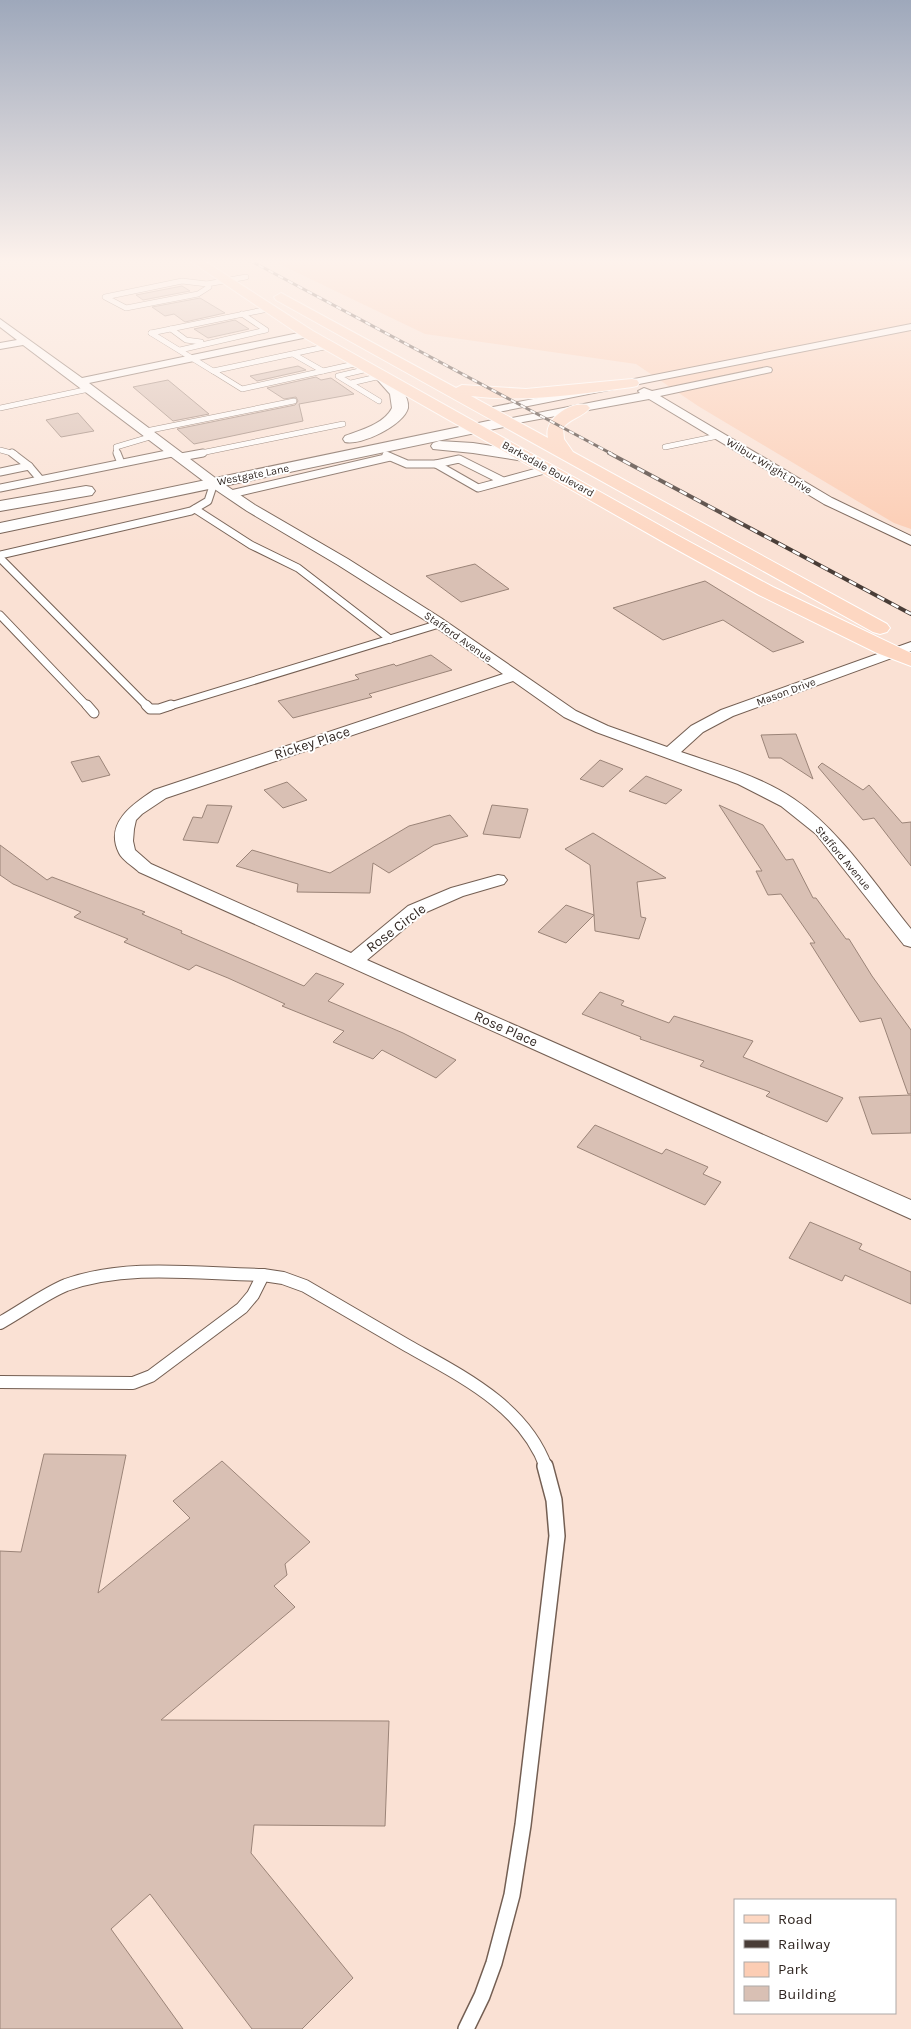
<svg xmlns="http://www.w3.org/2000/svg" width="911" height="2029" viewBox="0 0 911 2029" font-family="Karla,sans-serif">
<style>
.green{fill:#fccdb4}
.building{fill:#d9c0b4;stroke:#9b8478}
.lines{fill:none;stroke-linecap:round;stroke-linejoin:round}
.service-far4-casing{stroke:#745f53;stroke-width:6}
.service-far3-casing{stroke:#745f53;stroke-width:9}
.service-far2-casing{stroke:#745f53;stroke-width:11}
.service-far1-casing{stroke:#745f53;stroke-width:14}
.service-casing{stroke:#745f53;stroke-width:18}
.minor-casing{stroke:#745f53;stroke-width:2}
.secondary-casing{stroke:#745f53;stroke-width:2}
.primary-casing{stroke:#fff;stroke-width:2}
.service-far4{stroke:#fff;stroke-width:5}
.service-far3{stroke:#fff;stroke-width:7}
.service-far2{stroke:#fff;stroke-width:9}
.service-far1{stroke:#fff;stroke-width:12}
.service{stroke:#fff;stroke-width:15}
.minor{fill:#fff;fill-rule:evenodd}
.secondary{fill:#fff;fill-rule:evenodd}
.primary{fill:#fdd7c2;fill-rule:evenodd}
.rail-far1-casing{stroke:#493d37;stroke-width:3}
.rail-casing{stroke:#493d37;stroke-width:4}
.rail-far1{stroke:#fff;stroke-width:2;stroke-dasharray:5.5;stroke-linecap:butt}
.rail{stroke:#fff;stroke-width:2.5;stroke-dasharray:8;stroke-linecap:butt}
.labels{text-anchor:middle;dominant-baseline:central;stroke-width:4;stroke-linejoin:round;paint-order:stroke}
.far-street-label{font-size:11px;fill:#312722;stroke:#fff}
.street-label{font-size:14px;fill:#312722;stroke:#fff}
</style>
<rect width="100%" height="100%" fill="#fae1d4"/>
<path class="green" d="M271,260H911V529L894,523L698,406L636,364L425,334Z"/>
<g class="building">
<path d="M182,286L190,291L143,300L136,295Z"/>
<path d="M200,298L225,313L185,322L174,314L165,316L152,307Z"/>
<path d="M235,320L249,329L208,338L194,329Z"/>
<path d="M298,366L306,370L257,381L250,376Z"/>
<path d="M316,377L321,380L331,378L354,394L299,404L303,421L194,444L177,429L295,405L298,401L296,397L284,399L267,388Z"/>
<path d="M168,380L209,414L173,421L133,387Z"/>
<path d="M78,413L94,431L61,437L46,420Z"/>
<path d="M475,564L509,589L461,602L426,576Z"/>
<path d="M705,581L804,642L773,652L723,620L663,640L613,608Z"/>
<path d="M431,655L452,670L369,694L372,697L293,718L278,701L359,679L355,675L394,664L396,666Z"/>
<path d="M796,734L813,779L781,758H769L761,735Z"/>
<path d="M99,756L110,775L82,782L71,762Z"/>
<path d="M600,760L623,769L603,787L580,779Z"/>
<path d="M822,763L863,790L869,785L902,823L911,822V866L874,818L863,820L818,767Z"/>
<path d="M646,776L682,790L666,804L629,791Z"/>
<path d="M287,782L307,800L283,808L264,790Z"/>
<path d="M207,805L232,806L218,843L183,840L193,817L202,818Z"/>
<path d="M492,805L528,809L520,838L483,834Z"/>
<path d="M719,805L763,825L786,860L793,859L813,898H816L846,939H849L872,976L911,1030V1094H908L881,1018L860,1022L810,943H815L781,894L768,895L756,871H762Z"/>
<path d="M450,815L468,836L434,845L389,873L373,863L370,893L297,892L298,884L236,866L252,850L330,873L409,826Z"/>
<path d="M593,833L666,878L637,882L641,917L646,918L639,939L595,931L594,915L566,943L538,932L566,905L594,915L590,865L565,849Z"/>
<path d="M0,845L47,880L52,877L145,912L142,914L182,931L181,933L304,986L316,973L344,984L328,1001L403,1033L456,1060L436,1078L382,1050L373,1059L333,1042L344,1031L282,1006L285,1004L228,978L196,965L189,970L124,942L128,939L74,917L81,912L13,884L0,875Z"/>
<path d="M600,992L624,1001L621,1005L669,1023L674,1016L753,1041L743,1057L843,1098L827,1122L766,1096L770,1092L700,1066L704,1061L640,1039L641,1037L582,1014Z"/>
<path d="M911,1095V1133L872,1134L859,1097Z"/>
<path d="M595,1125L662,1154L666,1149L708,1167L703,1174L721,1182L705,1205L577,1147Z"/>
<path d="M810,1222L862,1244L859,1249L911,1272V1304L845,1275L842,1281L789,1258Z"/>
<path d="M44,1454L126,1455L98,1593L190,1518L173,1501L222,1461L310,1542L285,1564L287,1575L274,1586L295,1607L161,1720L389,1721L385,1826L254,1825L251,1853L353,1978L302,2029H252L150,1894L111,1929L183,2029H0V1551L21,1552Z"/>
</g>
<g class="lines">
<g class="service-far4-casing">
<g id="service-far4">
<path d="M182,281L207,284L209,287L198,294L126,308L105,297Z"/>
<path d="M207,284L246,277"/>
<path d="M171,329L186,340L201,342"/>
<path d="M151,333L268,309"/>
<path d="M151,333L213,371"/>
<path d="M180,350L266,330L242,314"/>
<path d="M293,354L323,371L242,389L213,371L329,346"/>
<path d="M368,369L338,376L379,401"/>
<path d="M323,371L359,363"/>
<path d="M351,383L381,376"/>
<path d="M0,408L89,389"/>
<path d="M146,431L294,401"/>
<path d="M665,447L718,436"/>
<path d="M0,450L15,454"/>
<path d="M117,454L116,447L153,436"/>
<path d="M166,454L175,452"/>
<path d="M196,454L343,424"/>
</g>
</g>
<g class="service-far3-casing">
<g id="service-far3">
<path d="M12,453L29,466"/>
<path d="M117,453L121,463"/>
<path d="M386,455L407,464H436"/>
<path d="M181,457L203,453"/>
<path d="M0,472L29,466L40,479"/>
<path d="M503,481L459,459L436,464L478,488L548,469"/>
<path d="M0,488L172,453"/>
<path d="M231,494L390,457"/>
<path d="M195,509L251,545L298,568L390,639"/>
<path d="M0,555L191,511L208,501L214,483"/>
<path d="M0,558L148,707"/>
<path d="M0,615L88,707"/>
<path d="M167,707L439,624"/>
</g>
</g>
<g class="service-far2-casing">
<g id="service-far2">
<path d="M87,705L94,713"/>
<path d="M146,705L150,709H159L171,705"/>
</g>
</g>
<g class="service-far1-casing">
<g id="service-far1">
<path d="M0,1323C20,1312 46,1293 66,1285C128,1263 199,1274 263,1275L283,1278L305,1286C339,1306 374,1326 408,1346C461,1376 524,1406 546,1467"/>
<path d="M0,1382L133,1383L151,1376L242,1308L253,1295L263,1275"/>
</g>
</g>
<g class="service-casing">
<path id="service" d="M466,2029L482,1996L494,1963L512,1895L523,1825L557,1536L554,1500L545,1466"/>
</g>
<g class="minor-casing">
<g id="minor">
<path d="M0,319L82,378L308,331L312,332V336L308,337L89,383L218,480L255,505L348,559L441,618L576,711L608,726L667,747L691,726L721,710L911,642V651L733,716L703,732L681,752C719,765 760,776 794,799C840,830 876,886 911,929V947L904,945L816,834L781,806L738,784L596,732L564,717L513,681L166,798L142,814L136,820L134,829L133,841L135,850L151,864L351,953L408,906L451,888L498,875L504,876L507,880L504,884L463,896L422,914L367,960L911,1200V1219L139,872C133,866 122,860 119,853C104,823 133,804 154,790L503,674L431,624L338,565L247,511L210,486L23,345L0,349V343L17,340L0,327Z"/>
<path d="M911,324V330L488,414L482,411L488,408Z"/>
<path d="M767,367L771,368L772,370L771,372L660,396L832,498L911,536V545L824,504L649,399L507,425L501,422L507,419L640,393L638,391L644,388L652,391Z"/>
</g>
</g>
<g class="secondary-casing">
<g id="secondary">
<path d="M381,372C389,373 394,380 399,386C404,392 409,400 408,408C404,425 361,446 345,442L343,439L345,436C361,430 384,424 392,408L390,394L374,376L376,373Z"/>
<path d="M507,417L513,419L515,422L513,425L0,533V523Z"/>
<path d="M439,441L473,443L524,451L530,453L532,456L530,459L524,461L473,453L433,449L431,446L433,443Z"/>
<path d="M86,486L92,487L95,491L92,495L0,511V501Z"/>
</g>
</g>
<g class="primary-casing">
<g id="primary">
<path d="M189,260H203L313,331L677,535L773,587L911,653V666L877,653L759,595L665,543L303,337Z"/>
<path d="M281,293L456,388L462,385L526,389L632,379L637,380L639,383L637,386L632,387C579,394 525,403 471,396L548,438C543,419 571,401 587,405L590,408C583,417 570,418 563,428L564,439L573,452L887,624L890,628L887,632L880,634L873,632L276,300L274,297Z"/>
</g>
</g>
<use href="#service-far4" class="service-far4"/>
<use href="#service-far3" class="service-far3"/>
<use href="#service-far2" class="service-far2"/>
<use href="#service-far1" class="service-far1"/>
<use href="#service" class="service"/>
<use href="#minor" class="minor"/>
<use href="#secondary" class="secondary"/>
<use href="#primary" class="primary"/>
<g class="rail-far1-casing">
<path id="rail-far1" d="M249,260L612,454"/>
</g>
<g class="rail-casing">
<path id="rail" d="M609,453L911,614"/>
</g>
<use href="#rail-far1" class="rail-far1"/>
<use href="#rail" class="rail"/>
</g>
<linearGradient id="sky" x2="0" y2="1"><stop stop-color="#9ea8bb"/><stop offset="0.48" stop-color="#fdf2ec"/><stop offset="1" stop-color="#fdf2ec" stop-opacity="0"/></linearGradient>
<rect width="911" height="544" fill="url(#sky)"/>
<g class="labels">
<g class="far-street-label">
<text transform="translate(769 466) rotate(31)">Wilbur Wright Drive</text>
<text transform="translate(548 469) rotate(29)">Barksdale Boulevard</text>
<text transform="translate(253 475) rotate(-11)">Westgate Lane</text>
<text transform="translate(458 637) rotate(35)">Stafford Avenue</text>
<text transform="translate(786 692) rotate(-20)">Mason Drive</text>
<text transform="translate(843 858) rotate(50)">Stafford Avenue</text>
</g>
<g class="street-label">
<text transform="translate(312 743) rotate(-18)">Rickey Place</text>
<text transform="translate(396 928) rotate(-37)">Rose Circle</text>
<text transform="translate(506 1029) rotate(24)">Rose Place</text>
</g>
</g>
<rect x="734" y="1899" width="162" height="115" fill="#ffffff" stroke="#ada9a7"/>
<rect x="744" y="1915" width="25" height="8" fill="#fdd7c2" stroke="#ada9a7"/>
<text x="778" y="1924" font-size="15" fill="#312722">Road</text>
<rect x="744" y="1940" width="25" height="8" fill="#493d37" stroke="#ada9a7"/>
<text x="778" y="1949" font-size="15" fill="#312722">Railway</text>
<rect x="744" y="1962" width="25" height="15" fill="#fccdb4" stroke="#ada9a7"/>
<text x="778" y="1974" font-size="15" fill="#312722">Park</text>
<rect x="744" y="1986" width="25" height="15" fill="#d9c0b4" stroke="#ada9a7"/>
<text x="778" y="1999" font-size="15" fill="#312722">Building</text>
</svg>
